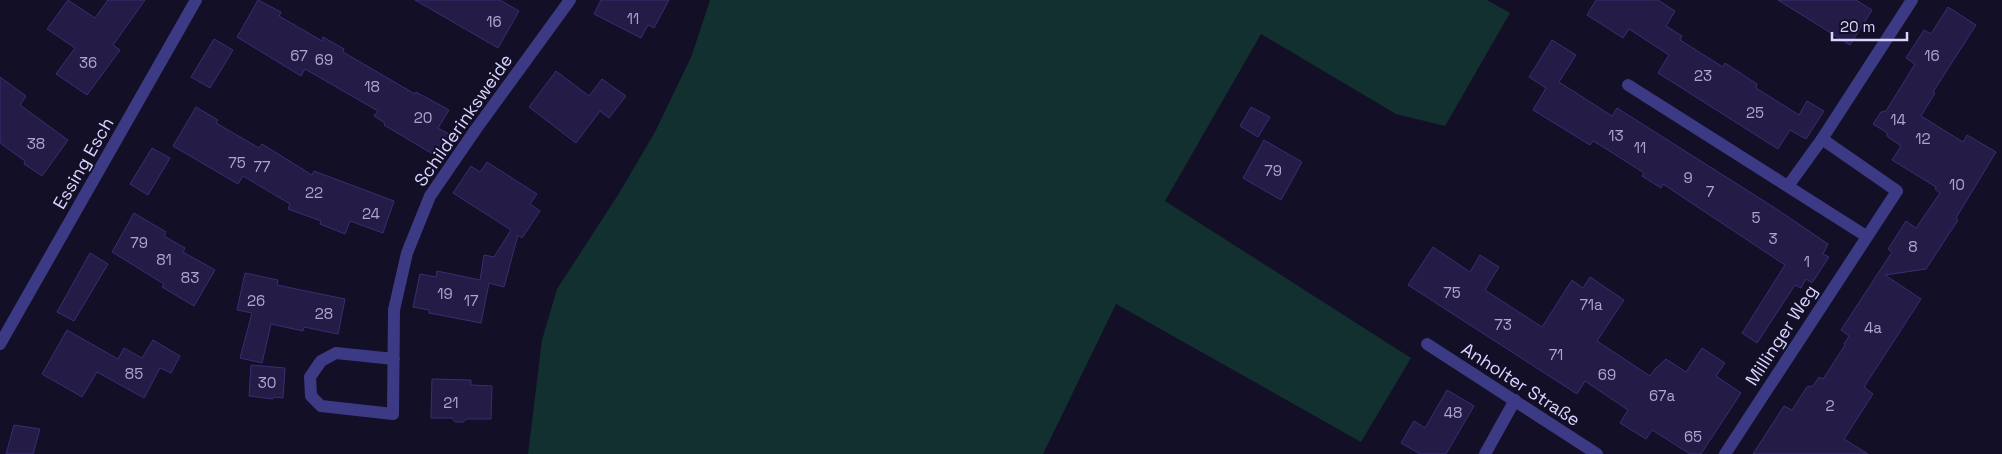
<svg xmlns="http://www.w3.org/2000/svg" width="2002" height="454" viewBox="0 0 2002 454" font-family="'Space Grotesk',sans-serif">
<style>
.green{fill:#12302f}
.building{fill:#241b47;stroke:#3b2d73}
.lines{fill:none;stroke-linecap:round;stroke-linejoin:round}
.street{stroke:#3d3a85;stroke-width:12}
.labels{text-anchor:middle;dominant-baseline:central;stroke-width:4;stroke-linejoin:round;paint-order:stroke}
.number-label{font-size:15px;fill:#aca6d1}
.street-label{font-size:18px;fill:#d9d4ff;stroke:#130f26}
</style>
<rect width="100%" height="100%" fill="#130f26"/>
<path class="green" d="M710,0H1487L1510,13L1445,126L1396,114L1261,34L1165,201L1411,358L1361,442L1116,304L1043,454H528L542,340L557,289L618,195L655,132L692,55Z"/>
<g class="building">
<path d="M68,0L95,18L108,0H145L113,45L120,50L87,95L56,74L75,48L47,29Z"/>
<path d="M258,0L281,12L279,16L322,41L323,37L344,49L343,52L415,94L416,92L449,110L438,128L451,135L436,156L384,125L385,123L374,116L378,111L305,69L301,76L237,37Z"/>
<path d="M415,0H500L519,11L498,48Z"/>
<path d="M601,0H669L654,28L648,25L641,38L594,14Z"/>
<path d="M1596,0H1658L1675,11L1666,26L1682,36L1680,40L1723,67L1725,63L1757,84L1756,88L1799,115L1807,101L1824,111L1806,139L1790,130L1778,149L1658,73L1669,55L1629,29L1623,38L1587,15Z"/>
<path d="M1778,0H1856L1872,10L1850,45Z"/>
<path d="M1948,7L1976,25L1933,92L1935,93L1921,116L1963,142L1967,135L1996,152L1956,218L1958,220L1926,269L1885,275L1921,299L1864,387L1873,394L1844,439L1868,454H1753L1784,406L1792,410L1807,387L1813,386L1819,377L1823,379L1845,345L1844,344L1849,336L1841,330L1892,252L1888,249L1906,221L1916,228L1940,193L1935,189L1936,187L1892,160L1901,146L1888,137L1886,132L1873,124L1881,112L1886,111L1915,64L1906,58L1924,30L1931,34Z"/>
<path d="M214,39L233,50L210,88L191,77Z"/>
<path d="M1552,40L1576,55L1559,82L1612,116L1617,108L1775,208L1828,244L1823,254L1829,257L1812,283L1806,279L1801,288L1795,285L1757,343L1742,333L1785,265L1663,184L1661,188L1642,176L1644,173L1608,150L1593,141L1590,145L1533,110L1546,88L1529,77Z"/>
<path d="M556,71L589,96L602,79L626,96L609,118L600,111L576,143L529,107Z"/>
<path d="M0,77L26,96L20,105L68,140L42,176L24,164L25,161L0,143Z"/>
<path d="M196,107L218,120L216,123L259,148L262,144L312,175L314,171L394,201L383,233L350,221L345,234L320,224L321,221L288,209L290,204L243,176L238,184L173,146Z"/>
<path d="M1251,107L1270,117L1258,137L1240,126Z"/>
<path d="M1264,140L1302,162L1281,200L1243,178Z"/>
<path d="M152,148L170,158L148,195L130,184Z"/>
<path d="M487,162L537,194L530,204L540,211L522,238L518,235L504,287L489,283L481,323L429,313V310L413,307L420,274L436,277L437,271L480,280L484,255L494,257L511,230L453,193L471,166L480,172Z"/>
<path d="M134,213L166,232L164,236L185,248L183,252L215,270L194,306L162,287L164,284L112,252Z"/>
<path d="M1433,247L1470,272L1480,255L1499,267L1485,290L1542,327L1572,280L1583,288L1590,277L1624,300L1597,341L1650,376L1655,369L1666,359L1686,372L1702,348L1725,363L1716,376L1741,393L1701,454H1690L1652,430L1646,439L1620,423L1628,410L1585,381L1577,394L1408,285Z"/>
<path d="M90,253L108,264L74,321L57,312Z"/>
<path d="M245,273L278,280L277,285L345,299L338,334L304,327L303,331L271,324L262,363L240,358L252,313L237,310Z"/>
<path d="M67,330L118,359L124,348L142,358L153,340L180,356L171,373L160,368L144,398L97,372L82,397L42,374Z"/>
<path d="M251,365L285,368L283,398L274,397L273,399L249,396Z"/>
<path d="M432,379L471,380V385L492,386L491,419H467L463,422H455L452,418H431Z"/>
<path d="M1447,390L1474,406L1446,454H1420L1401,443L1414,421L1425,428Z"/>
<path d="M14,425L40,429L33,454H6Z"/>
</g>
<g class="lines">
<g class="street">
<path d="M1628,85L1866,236"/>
<path d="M1788,186L1822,139"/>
<path d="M0,344L196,0"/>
<path d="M1427,344L1597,454"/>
<path d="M394,359L336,353L321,361L310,377L311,396L321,406L393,414L394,310L407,253L430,196L476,129L570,0"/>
<path d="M1485,454L1515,400"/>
<path d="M1725,454L1897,191L1822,139L1912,0"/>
</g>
</g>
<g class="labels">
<g class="number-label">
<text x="633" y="18">11</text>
<text x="494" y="21">16</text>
<text x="299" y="55">67</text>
<text x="1932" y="55">16</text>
<text x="324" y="59">69</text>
<text x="88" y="62">36</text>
<text x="1703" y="75">23</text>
<text x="372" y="86">18</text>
<text x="1755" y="112">25</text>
<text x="423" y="117">20</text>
<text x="1898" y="119">14</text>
<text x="1616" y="135">13</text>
<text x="1923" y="138">12</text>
<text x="36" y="143">38</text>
<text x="1640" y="147">11</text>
<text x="237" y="162">75</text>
<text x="262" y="166">77</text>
<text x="1273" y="170">79</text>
<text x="1688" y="177">9</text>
<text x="1957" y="184">10</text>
<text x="1710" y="191">7</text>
<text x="314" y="192">22</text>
<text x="371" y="213">24</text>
<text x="1756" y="217">5</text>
<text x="1773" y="238">3</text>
<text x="139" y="242">79</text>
<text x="1913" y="246">8</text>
<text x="164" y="259">81</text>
<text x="1807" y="261">1</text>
<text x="190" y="277">83</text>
<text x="1452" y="292">75</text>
<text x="445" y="293">19</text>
<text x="256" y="300">26</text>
<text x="471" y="300">17</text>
<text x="1591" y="304">71a</text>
<text x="324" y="313">28</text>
<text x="1503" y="324">73</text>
<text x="1873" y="327">4a</text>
<text x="1556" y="354">71</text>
<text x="134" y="373">85</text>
<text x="1607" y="374">69</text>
<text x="267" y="382">30</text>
<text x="1662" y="395">67a</text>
<text x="451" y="402">21</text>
<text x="1830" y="405">2</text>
<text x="1453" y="412">48</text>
<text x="1693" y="436">65</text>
</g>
<g class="street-label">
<text transform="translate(463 120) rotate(-55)">Schilderinksweide</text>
<text transform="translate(83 163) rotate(-60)">Essing Esch</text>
<text transform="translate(1781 335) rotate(-57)">Millinger Weg</text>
<text transform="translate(1521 384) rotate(33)">Anholter Straße</text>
</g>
</g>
<path d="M1832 32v8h75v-8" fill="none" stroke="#d9d4ff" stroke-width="2.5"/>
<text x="1840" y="32" font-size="15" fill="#d9d4ff" stroke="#130f26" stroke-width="4" paint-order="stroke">20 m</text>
</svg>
